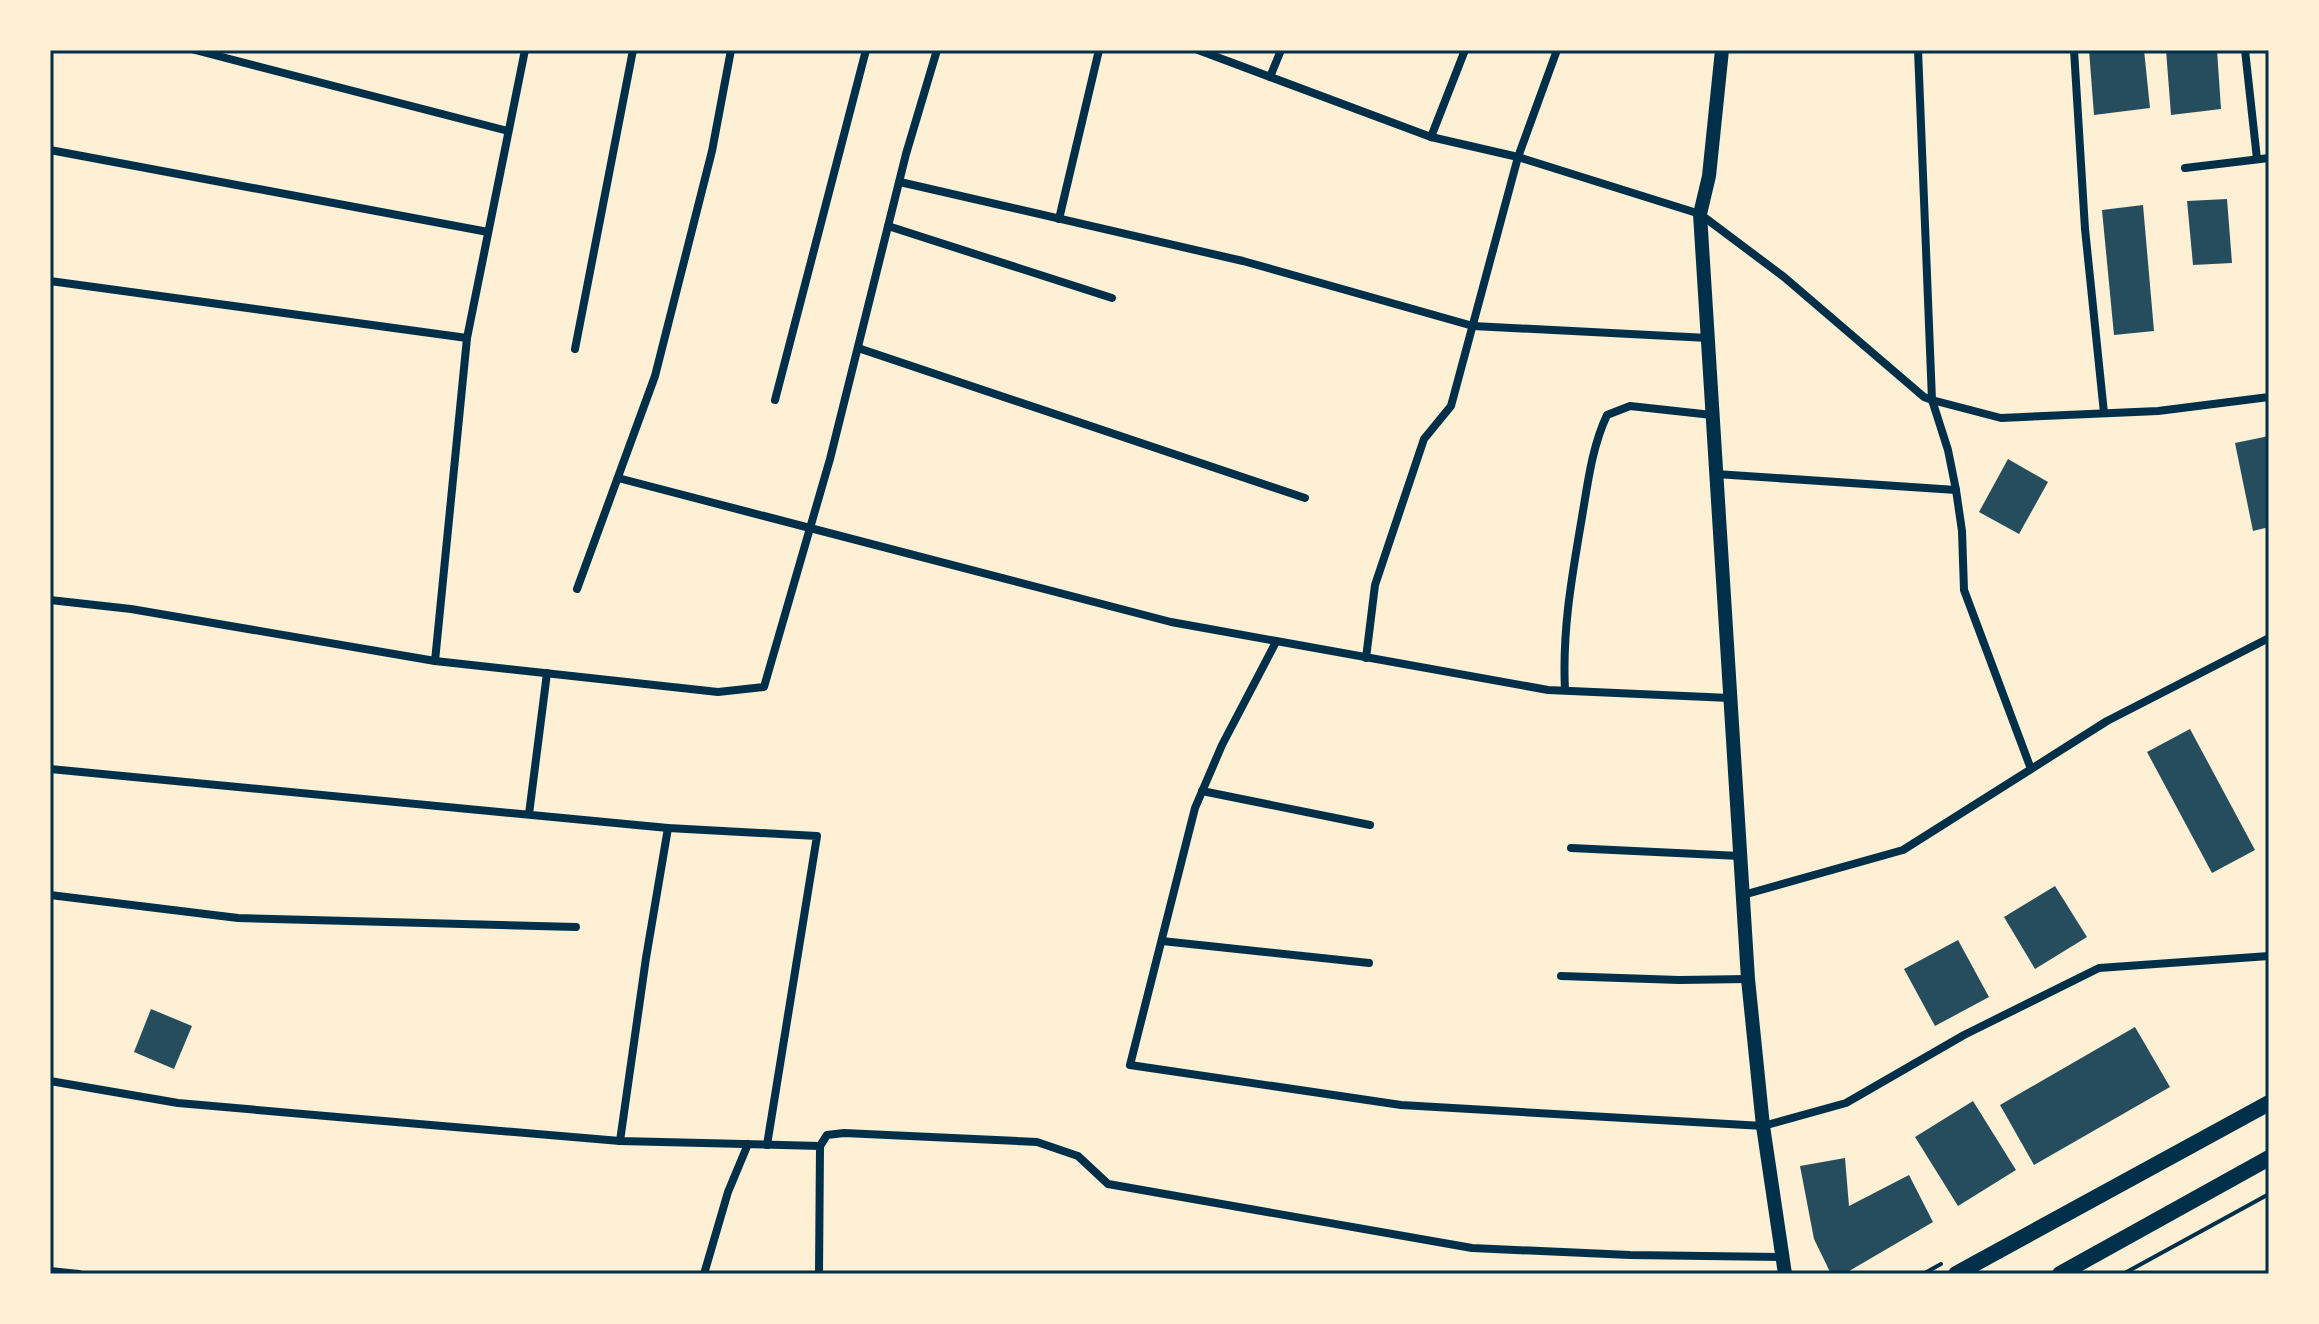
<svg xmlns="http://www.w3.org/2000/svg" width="2319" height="1324" viewBox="0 0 2319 1324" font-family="Arial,sans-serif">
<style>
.building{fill:#264d5e}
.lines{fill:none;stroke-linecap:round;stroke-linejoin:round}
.path{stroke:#003049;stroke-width:4}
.minor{stroke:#003049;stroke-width:8}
.tertiary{stroke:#003049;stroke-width:14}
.secondary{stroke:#003049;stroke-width:16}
.neatline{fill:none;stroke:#003049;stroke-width:3}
</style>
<rect width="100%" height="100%" fill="#fdf0d5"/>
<g class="building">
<path d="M2089,50H2144L2150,108L2094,115Z"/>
<path d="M2166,50H2217L2221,109L2171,115Z"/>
<path d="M2227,199L2232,263L2193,265L2187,201Z"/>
<path d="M2143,205L2154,331L2114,335L2102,210Z"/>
<path d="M2269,436V527L2253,531L2235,443Z"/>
<path d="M2008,459L2048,482L2019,534L1979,512Z"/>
<path d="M2190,729L2255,850L2212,873L2147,752Z"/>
<path d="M2055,886L2087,937L2035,969L2004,917Z"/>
<path d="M1958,940L1989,997L1935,1026L1904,969Z"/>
<path d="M151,1009L192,1026L174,1069L134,1052Z"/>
<path d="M2135,1027L2170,1087L2034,1165L2000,1105Z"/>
<path d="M1973,1101L2016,1170L1958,1206L1915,1137Z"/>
<path d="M1845,1158L1849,1206L1909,1175L1933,1222L1844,1274H1831L1814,1239L1800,1166Z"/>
</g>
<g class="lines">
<g class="path">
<path d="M1923,1274L1941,1264"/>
<path d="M2123,1274L2269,1194"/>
</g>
<g class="minor">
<path d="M195,50L508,131"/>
<path d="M1198,50L1431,137L1518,157L1700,214L1784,277L1924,397L1932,400L2001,418L2158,411L2269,397"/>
<path d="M1918,50L1932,400L1948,450L1956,490L1962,531L1964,590L2031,769"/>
<path d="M2074,50L2085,229L2104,413"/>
<path d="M2245,50L2257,159"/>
<path d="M1270,77L1281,50"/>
<path d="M1431,137L1465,50"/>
<path d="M50,150L488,232"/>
<path d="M2185,168L2269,158"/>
<path d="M900,182L1243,261L1473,326L1708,338"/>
<path d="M1059,219L1099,50"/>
<path d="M888,226L1112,298"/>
<path d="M50,281L467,338"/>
<path d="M858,348L1305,498"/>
<path d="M575,349L633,50"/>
<path d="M775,400L866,50"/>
<path d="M1716,474L1956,490"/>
<path d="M618,478L1171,622L1548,690L1730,698"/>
<path d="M577,589L655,376L712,151L731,50"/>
<path d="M50,600L131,609L435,661L718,692L764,687L830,459L906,154L937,50"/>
<path d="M1276,642L1222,745L1195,808L1130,1065L1401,1105L1763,1126L1846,1103L1964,1035L2099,968L2269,956"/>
<path d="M1366,658L1375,585L1424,439L1451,406L1518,157L1557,50"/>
<path d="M435,661L467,338L525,50"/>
<path d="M1565,690C1562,630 1572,576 1582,517C1588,482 1592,447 1607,415L1630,406L1712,415"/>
<path d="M50,769L668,828L817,836L767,1145"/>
<path d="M1202,791L1370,825"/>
<path d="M529,814L547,673"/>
<path d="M1571,848L1740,856"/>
<path d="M50,895L238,918L576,927"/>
<path d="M1743,895L1903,850L2107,721L2269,638"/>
<path d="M1162,941L1369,963"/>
<path d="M1561,976L1679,980L1748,979"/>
<path d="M50,1081L178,1103L372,1120L620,1141L820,1146L819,1274"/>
<path d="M620,1141L646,958L668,828"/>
<path d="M820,1146L827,1135L844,1133L1037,1142L1078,1156L1108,1184L1472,1248L1630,1255L1782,1257"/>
<path d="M50,1271L79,1274"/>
<path d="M704,1274L728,1192L748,1144"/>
</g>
<path class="tertiary" d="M1722,50L1709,176L1700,214L1748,979L1763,1126L1785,1274"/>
<g class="secondary">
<path d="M1956,1274L2269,1103"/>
<path d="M2060,1274L2269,1158"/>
</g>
</g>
<rect width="2319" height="1324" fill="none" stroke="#fdf0d5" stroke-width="104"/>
<rect x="52" y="52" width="2215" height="1220" class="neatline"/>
</svg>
